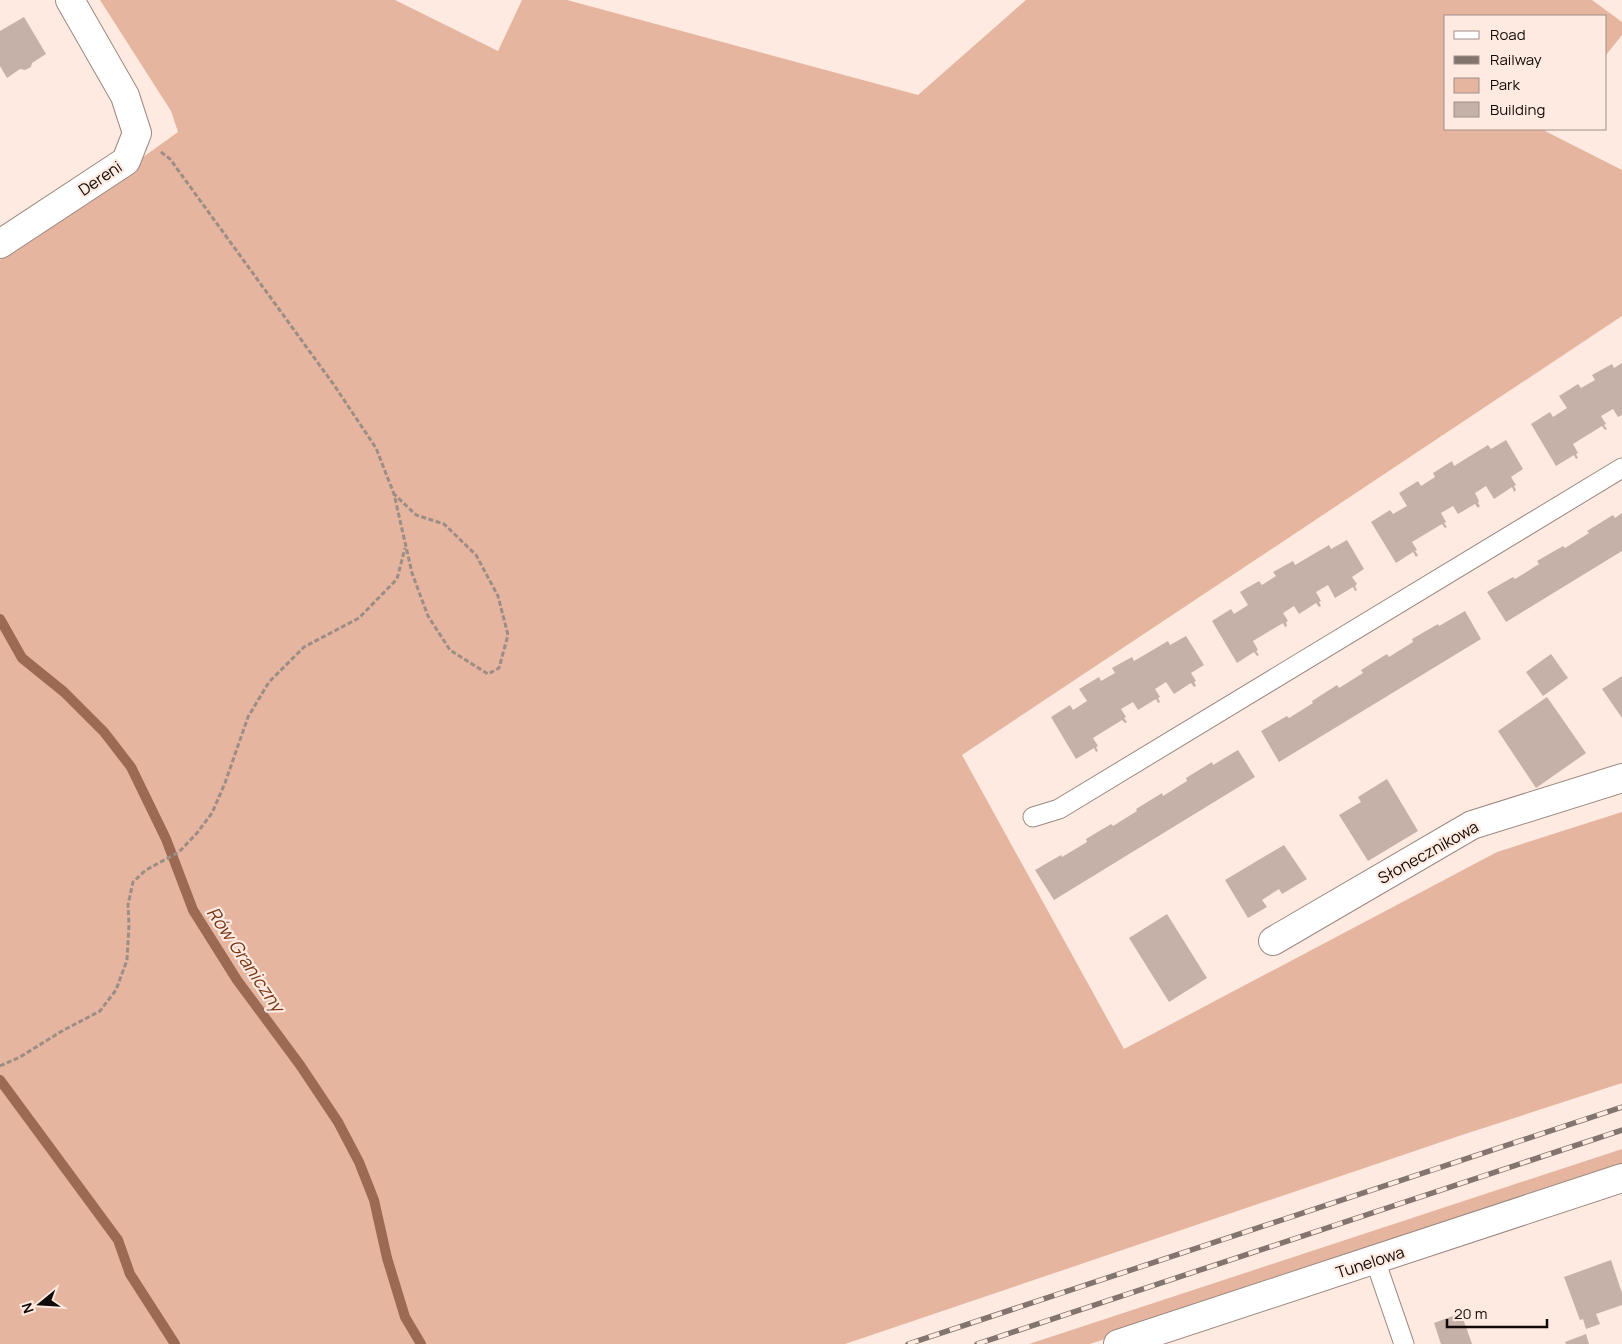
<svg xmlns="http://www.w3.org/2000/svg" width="1622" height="1344" viewBox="0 0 1622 1344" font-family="Manrope,sans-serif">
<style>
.green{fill:#e6b59f}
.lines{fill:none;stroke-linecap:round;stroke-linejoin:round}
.stream{stroke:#9c6952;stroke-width:10}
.building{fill:#c5b1a8}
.service-casing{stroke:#9b8980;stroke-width:21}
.minor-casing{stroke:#9b8980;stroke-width:30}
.path{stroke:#9c8d86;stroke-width:3;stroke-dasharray:5 2.5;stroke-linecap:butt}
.service{stroke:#fff;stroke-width:19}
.minor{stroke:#fff;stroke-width:28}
.rail-casing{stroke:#82756f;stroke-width:5.5}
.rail{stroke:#feeae0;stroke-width:4;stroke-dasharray:11;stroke-linecap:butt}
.labels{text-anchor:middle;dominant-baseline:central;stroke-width:4.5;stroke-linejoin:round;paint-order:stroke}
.street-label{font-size:16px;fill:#110a08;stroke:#feeae0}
.water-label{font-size:18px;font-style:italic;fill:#763614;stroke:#feeae0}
</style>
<rect width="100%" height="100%" fill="#feeae0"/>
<g class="green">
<path d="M100,0H395L498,51L522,0H567L918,95L1026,0H1592L1622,22V35L1606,55V16H1446V129H1546L1545,131L1622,170V316L962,755L1124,1049L1497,852L1622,812V1083L1459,1136L845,1344H0V260L178,132L171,111Z"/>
<path d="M1622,1149V1167L1090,1344H1029Z"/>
</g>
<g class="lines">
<g class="stream">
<path d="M0,619L22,658L64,692L104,732L131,767L166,839L193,910L237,980L300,1065L338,1122L359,1162L374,1200L387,1258L405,1317L421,1344"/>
<path d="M0,1080L118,1240L130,1274L175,1344"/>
</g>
</g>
<g class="building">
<path d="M24,17L46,54L32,63L31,67L25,70L20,69L7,78L0,66V31Z"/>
<path d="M1622,363V415L1618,417L1613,409L1601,416L1606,424L1604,425L1607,429L1605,430L1602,426L1573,444L1578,453L1576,454L1578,458L1576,459L1574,455L1556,466L1531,424L1550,412L1553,417L1567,408L1559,396L1578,384L1581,388L1595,380L1592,375L1612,364L1614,368Z"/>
<path d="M1506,440L1523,469L1511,477L1516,485L1514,486L1516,490L1514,492L1512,487L1494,499L1486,486L1475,493L1479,501L1478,503L1480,506L1478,508L1475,504L1458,514L1453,506L1441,513L1446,522L1444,523L1447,527L1445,528L1442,524L1412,542L1417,550L1415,551L1418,555L1416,557L1413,552L1396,563L1371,522L1390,510L1393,514L1407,506L1399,493L1418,481L1421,486L1435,477L1433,473L1452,461L1454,466L1488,445L1491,449Z"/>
<path d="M1622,513V551L1506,622L1487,592L1513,577L1515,579L1539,564L1537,561L1563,546L1565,548L1589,533L1587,531L1613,515L1615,518Z"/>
<path d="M1347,540L1364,569L1352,577L1357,584L1355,586L1357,590L1355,591L1353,587L1335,598L1328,585L1316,592L1321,601L1319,602L1321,606L1319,607L1316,603L1299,614L1294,606L1283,613L1288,621L1286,622L1287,626L1285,627L1283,623L1253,641L1258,650L1256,651L1259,655L1257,656L1254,652L1237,663L1212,621L1231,609L1234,614L1248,605L1240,592L1259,581L1262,585L1276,576L1273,572L1293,561L1295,565L1329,545L1331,549Z"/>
<path d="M1465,611L1481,639L1279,762L1261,731L1287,716L1289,718L1313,703L1312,701L1337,685L1339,688L1363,673L1361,670L1387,654L1389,657L1413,642L1412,639L1438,624L1439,626Z"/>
<path d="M1186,636L1204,665L1191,673L1196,681L1194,682L1196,686L1194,687L1191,683L1174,694L1166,682L1155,689L1160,697L1158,698L1160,702L1158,703L1156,699L1138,710L1133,702L1121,709L1126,717L1124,718L1127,722L1125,723L1122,720L1093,738L1098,746L1096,747L1098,751L1096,752L1094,748L1076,759L1051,717L1070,705L1073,710L1087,701L1079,689L1099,677L1101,681L1115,673L1112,668L1132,657L1134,661L1168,641L1170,645Z"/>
<path d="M1551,654L1568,678L1543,696L1526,672Z"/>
<path d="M1622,676V718L1602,689Z"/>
<path d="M1547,697L1586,753L1536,788L1498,731Z"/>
<path d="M1238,750L1255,777L1054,900L1035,870L1061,855L1062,857L1087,842L1086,839L1111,824L1113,826L1137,811L1136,809L1162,793L1163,796L1187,781L1186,778L1212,762L1213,765Z"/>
<path d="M1387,779L1418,831L1368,861L1339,815L1361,802L1358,797Z"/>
<path d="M1284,845L1307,879L1282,894L1279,889L1262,900L1267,907L1248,918L1225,880Z"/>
<path d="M1167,914L1207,978L1169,1002L1129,938Z"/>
<path d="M1611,1260L1622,1293V1305L1596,1314L1600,1324L1586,1329L1583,1319L1580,1320L1564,1277Z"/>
<path d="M1461,1313L1472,1344H1441L1434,1323Z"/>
<path d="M1586,1334L1589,1344H1566L1565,1342Z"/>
</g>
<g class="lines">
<g class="service-casing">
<g id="service">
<path d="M1033,817L1059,809L1622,468"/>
<path d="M1375,1260L1404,1344"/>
</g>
</g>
<g class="minor-casing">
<g id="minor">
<path d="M0,244L126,161L137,133L125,96L70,0"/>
<path d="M1273,941L1472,825L1622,778"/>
<path d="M1118,1344L1622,1178"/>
</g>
</g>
<g class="path">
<path d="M161,152L170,159L334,385L376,448L394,494L412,573L428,616L450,650L488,674L499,668L508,635L498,596L476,555L444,524L416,515L394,494"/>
<path d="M0,1066L20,1057L62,1031L100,1011L116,990L127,960L129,925L128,905L133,882L146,870L179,852L197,833L212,813L225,783L248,717L269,682L304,647L359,618L397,579L405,548"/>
</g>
<use href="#service" class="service"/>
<use href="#minor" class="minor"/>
<g class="rail-casing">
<g id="rail">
<path d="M908,1344L1622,1107"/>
<path d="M977,1344L1622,1130"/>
</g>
</g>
<use href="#rail" class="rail"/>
</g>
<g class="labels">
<g class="street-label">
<text transform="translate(100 178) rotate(-34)">Dereni</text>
<text transform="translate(1428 852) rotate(-29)">Słonecznikowa</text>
<text transform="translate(1370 1262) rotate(-18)">Tunelowa</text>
</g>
<g class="water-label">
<text transform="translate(246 959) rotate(56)">Rów Graniczny</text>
</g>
</g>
<rect x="1444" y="15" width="162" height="115" fill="#feeae0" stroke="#9f908a"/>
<rect x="1454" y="31" width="25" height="8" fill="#ffffff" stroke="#9f908a"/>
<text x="1490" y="40" font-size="15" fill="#110a08">Road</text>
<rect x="1454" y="56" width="25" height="8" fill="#82756f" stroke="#9f908a"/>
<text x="1490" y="65" font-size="15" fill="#110a08">Railway</text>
<rect x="1454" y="78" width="25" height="15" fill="#e6b59f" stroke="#9f908a"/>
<text x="1490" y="90" font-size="15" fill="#110a08">Park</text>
<rect x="1454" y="102" width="25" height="15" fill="#c5b1a8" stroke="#9f908a"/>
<text x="1490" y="115" font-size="15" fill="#110a08">Building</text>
<g transform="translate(40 1304) rotate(252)" stroke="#feeae0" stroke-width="4" paint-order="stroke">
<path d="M0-4L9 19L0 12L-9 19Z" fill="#110a08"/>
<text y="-8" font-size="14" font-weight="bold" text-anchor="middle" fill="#110a08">N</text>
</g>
<path d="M1447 1319v8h100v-8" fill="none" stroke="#110a08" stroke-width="2.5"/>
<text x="1454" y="1319" font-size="15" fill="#110a08" stroke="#feeae0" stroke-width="4" paint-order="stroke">20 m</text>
</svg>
